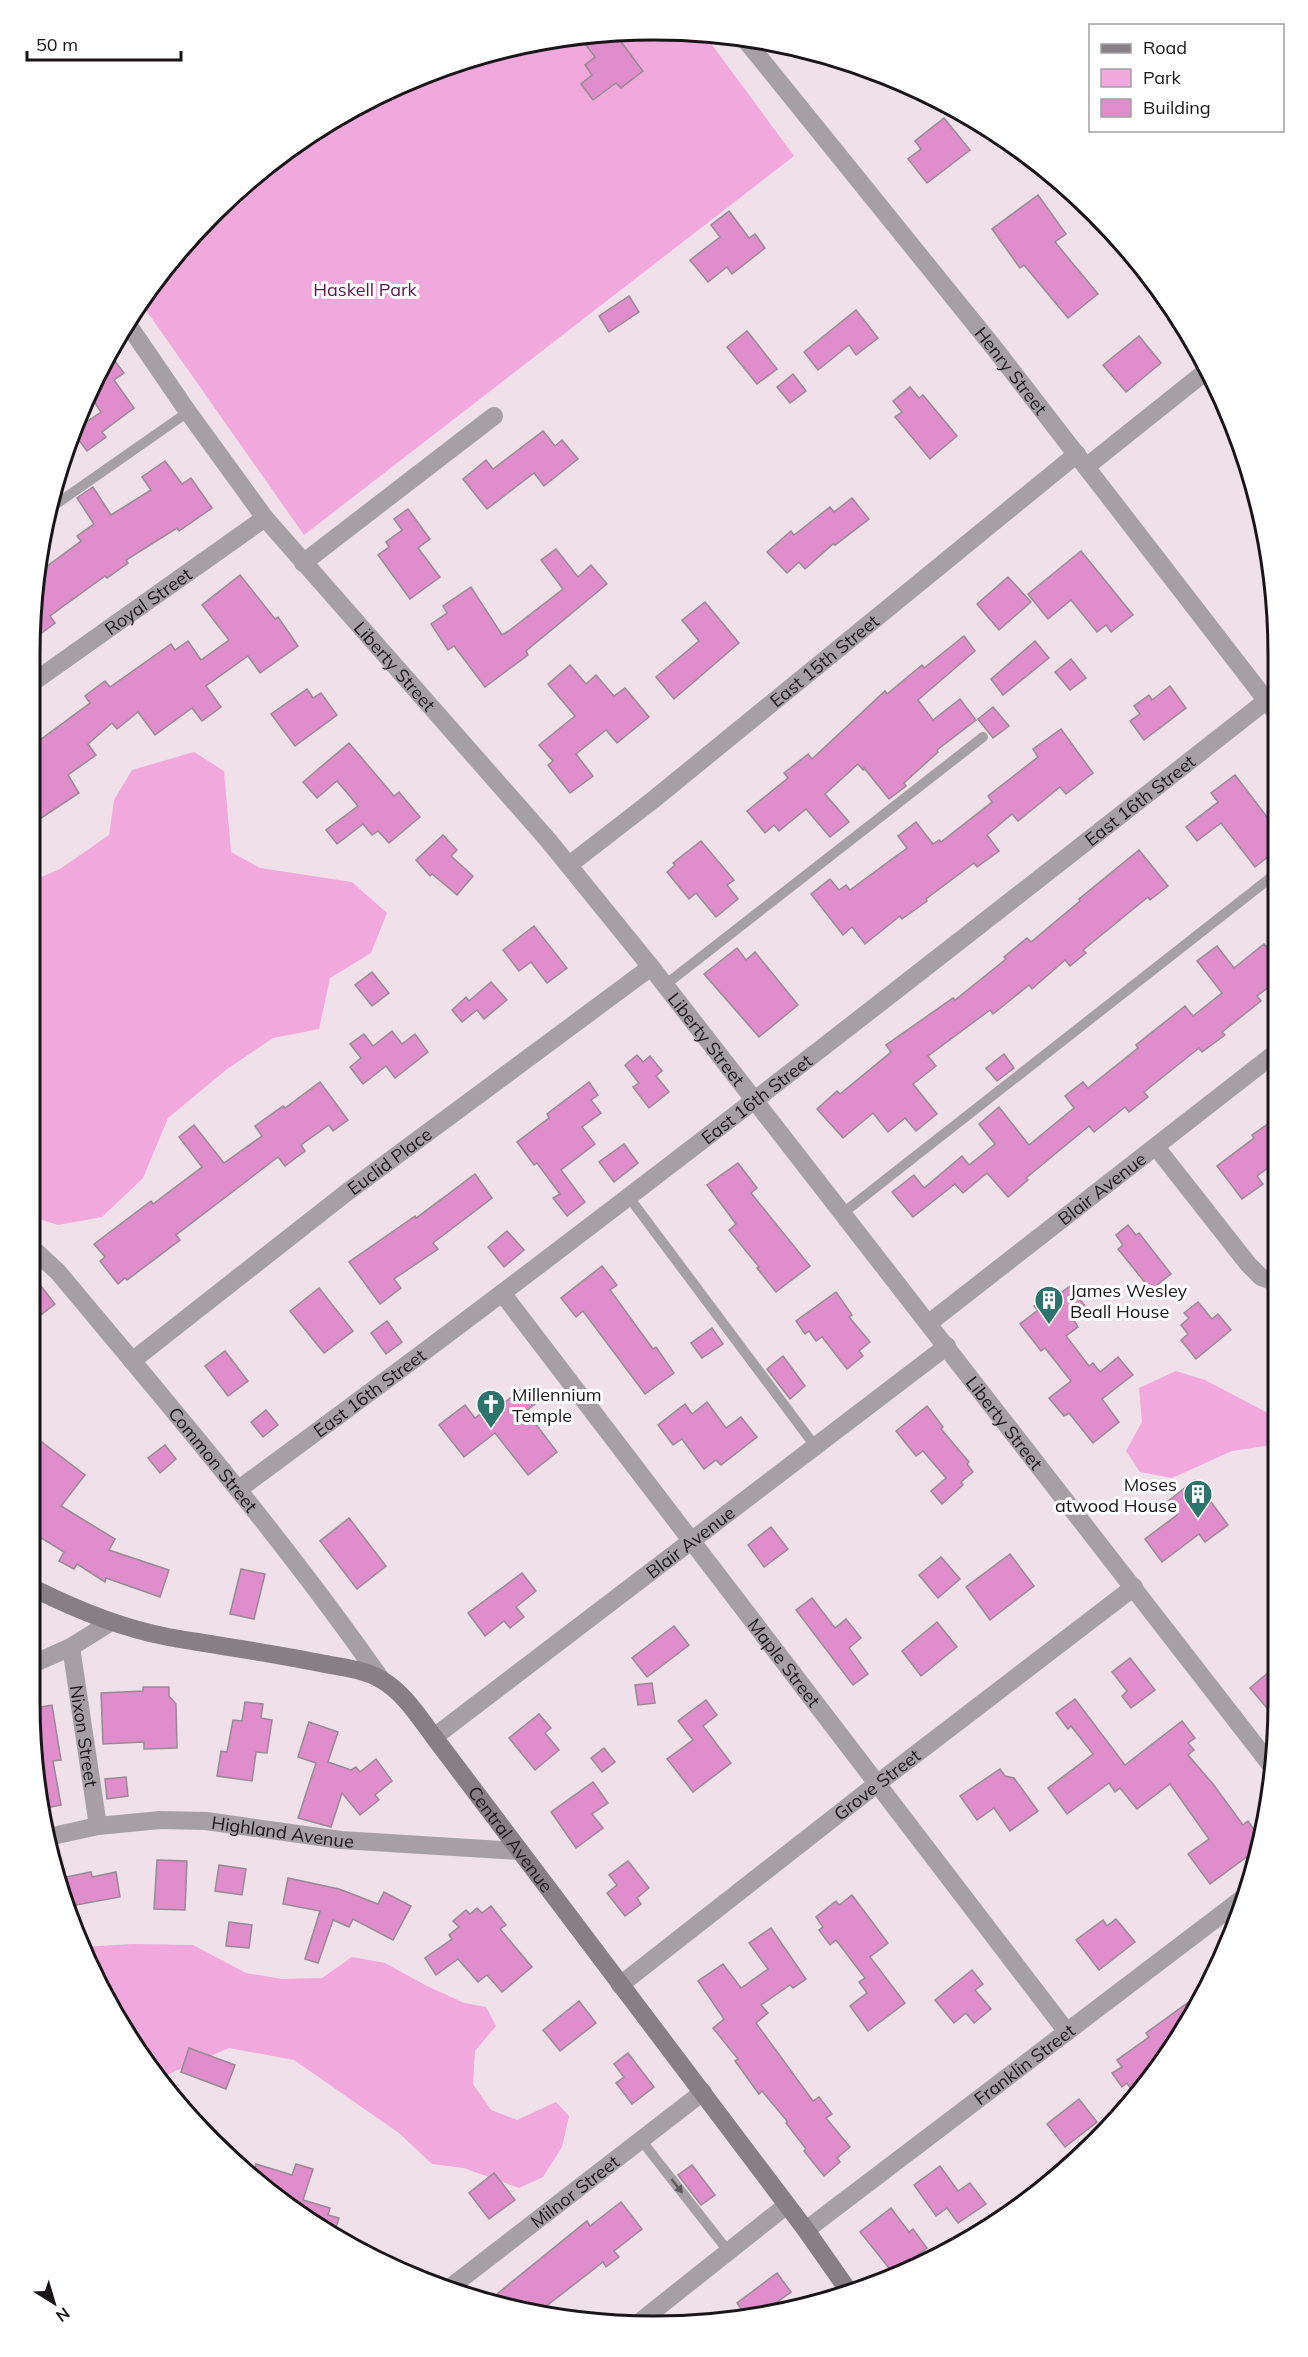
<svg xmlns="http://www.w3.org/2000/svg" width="1308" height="2357" viewBox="0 0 1308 2357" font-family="Mulish,sans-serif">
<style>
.green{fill:#f0a8dd}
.building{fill:#df8dcb;stroke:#988a94;stroke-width:1.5}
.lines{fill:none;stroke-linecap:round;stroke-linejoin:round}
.lane{stroke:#a6a0a4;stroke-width:10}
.street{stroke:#a6a0a4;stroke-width:18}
.secondary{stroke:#887e85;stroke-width:18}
.oneway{fill:#605a5e}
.labels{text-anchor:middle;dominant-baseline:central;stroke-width:6;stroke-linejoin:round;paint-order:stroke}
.park-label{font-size:18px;fill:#5c144f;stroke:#fff}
.street-label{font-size:18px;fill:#1a1518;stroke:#fff}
.poi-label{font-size:18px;fill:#1a1518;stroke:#fff;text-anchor:start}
.rim{fill:none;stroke:#1a1518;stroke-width:3}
</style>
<rect width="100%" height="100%" fill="#efe0ea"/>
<g class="green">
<path d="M614,31L704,34L794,156L304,535L141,303L185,242L274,159L378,94L493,51Z"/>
<path d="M194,752L224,771L231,852L260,868L352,882L387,913L371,953L330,978L319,1029L273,1038L227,1069L168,1118L143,1178L102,1217L58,1225L33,1217L32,881L60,869L109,835L114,800L132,770Z"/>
<path d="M1176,1371L1205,1380L1266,1412H1276V1446L1272,1445L1232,1451L1172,1478L1140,1472L1126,1451L1142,1422L1139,1388Z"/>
<path d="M133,1944L193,1945L246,1973L282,1979L322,1978L352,1957L385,1963L425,1985L464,2003L486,2007L496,2026L475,2051L473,2084L491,2110L517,2120L556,2102L569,2116L562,2147L543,2177L519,2188L464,2168L432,2164L399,2133L294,2060L229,2048L162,2077L160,2084L95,1979L81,1947Z"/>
</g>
<g class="building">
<path d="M613,31L643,71L621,88L616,83L593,100L581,84L592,75L585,65L595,57L580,37Z"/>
<path d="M944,118L970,150L927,183L908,159L921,149L915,141Z"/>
<path d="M1038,195L1066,234L1055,242L1098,294L1068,318L1024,265L1020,268L992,229Z"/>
<path d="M729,211L749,238L755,234L765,248L732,274L727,267L708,282L690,260L720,237L711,225Z"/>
<path d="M629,296L639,312L609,332L599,316Z"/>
<path d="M856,310L878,338L856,355L849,345L818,370L804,352Z"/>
<path d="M747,331L777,369L757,384L727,347Z"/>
<path d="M1139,336L1161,363L1126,392L1103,365Z"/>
<path d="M109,353L124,373L114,380L134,408L102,432L106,437L87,451L75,435L78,428L101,412L91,397Z"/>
<path d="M793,374L806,391L790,403L777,387Z"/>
<path d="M910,387L919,398L923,395L957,436L930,459L895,417L902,412L893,401Z"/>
<path d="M543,431L555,446L562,440L578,459L544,486L534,473L487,509L463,479L486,460L493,469Z"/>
<path d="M165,461L182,484L191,478L212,508L179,531L177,528L126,560L128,563L107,578L105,576L50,616L55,623L39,635L31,624L38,573L81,541L77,536L94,524L77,498L93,487L111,515L151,490L142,477Z"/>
<path d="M852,498L869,519L835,545L833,544L805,569L799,562L787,573L767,552L791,531L794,535L830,507L834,512Z"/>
<path d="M408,509L430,539L418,548L440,577L410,599L378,555L389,547L386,542L402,530L394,519Z"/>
<path d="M556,549L578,577L591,565L607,584L526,651L528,655L485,687L454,646L448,650L431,624L447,613L443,606L471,587L502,635L510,630L563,589L541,560Z"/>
<path d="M1081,551L1133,615L1111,632L1106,625L1097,632L1071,600L1048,619L1028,594Z"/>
<path d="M240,575L275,619L278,617L298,646L260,673L248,656L206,686L221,707L202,721L192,708L155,735L138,712L117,729L112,723L88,744L96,755L68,775L79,793L32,824V746L90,703L85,696L105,681L110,687L171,644L175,650L188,641L201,660L229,640L202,605Z"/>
<path d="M1008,577L1031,602L999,630L977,604Z"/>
<path d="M705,602L739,643L674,699L656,677L699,641L682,620Z"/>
<path d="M964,636L975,651L918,700L933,720L960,699L976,720L937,750L938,752L904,783L906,786L889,799L864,768L863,770L858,764L825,794L849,822L830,837L806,809L779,831L774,825L765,833L747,811L788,778L784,773L808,754L812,759L885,691L887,694L922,665L924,668Z"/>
<path d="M1035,641L1049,658L1003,695L991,679Z"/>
<path d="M1071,659L1086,678L1070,690L1055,672Z"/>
<path d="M570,665L586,684L596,675L614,696L625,688L649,717L617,743L606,730L576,754L593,776L570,793L548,765L553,761L539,745L575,716L548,684Z"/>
<path d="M1170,686L1186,708L1144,740L1130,721L1140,714L1134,706L1149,695L1152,700Z"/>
<path d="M307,689L313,698L321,693L337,715L295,746L271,714Z"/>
<path d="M993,707L1009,726L993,738L978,719Z"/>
<path d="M1061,729L1093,773L1066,794L1060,787L1018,821L1012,814L987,835L999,851L977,867L974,863L926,899L927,901L902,919L900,916L865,944L852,927L843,935L811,894L830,879L839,890L846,885L850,890L907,848L898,836L916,822L933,844L939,840L941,842L992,802L988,796L1038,757L1033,749Z"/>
<path d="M349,743L394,796L399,792L420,817L389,843L378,831L372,835L363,824L337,844L326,830L358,806L337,781L317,798L303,782Z"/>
<path d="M1235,775L1267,817L1274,812V852L1255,867L1221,823L1197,841L1186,827L1218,802L1211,793Z"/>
<path d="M443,835L457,850L451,856L473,876L457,895L432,874L430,876L416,860Z"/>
<path d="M701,841L734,880L727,885L738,899L716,917L696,893L689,899L667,872L675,865L673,863Z"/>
<path d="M1139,850L1168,886L1150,900L1148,897L1083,950L1086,953L1070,966L1065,960L1032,989L1029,985L993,1014L990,1010L928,1056L936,1066L913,1084L937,1114L916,1131L905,1118L888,1132L873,1113L843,1138L817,1109L837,1091L840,1094L891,1052L886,1045L953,998L955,1000L1006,959L1004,957L1027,938L1031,942L1080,901L1079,899Z"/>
<path d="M534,926L567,968L547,983L531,962L519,971L503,950Z"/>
<path d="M1264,944L1274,956V983L1257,996L1261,1001L1222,1032L1225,1035L1202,1052L1199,1048L1144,1092L1148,1097L1129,1112L1125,1107L1094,1132L1089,1126L1026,1178L1028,1180L1008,1197L987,1173L963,1193L955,1184L913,1217L892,1192L914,1175L924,1188L962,1156L969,1165L995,1144L979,1124L999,1107L1029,1145L1074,1108L1065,1096L1083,1082L1088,1088L1138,1048L1136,1045L1185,1006L1193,1016L1222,993L1197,961L1217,946L1234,968Z"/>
<path d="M737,948L746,960L755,952L798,1005L759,1037L704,974Z"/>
<path d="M372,972L389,993L372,1006L355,985Z"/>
<path d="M491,982L507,1000L484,1019L477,1010L462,1022L452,1010L466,997L469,1001Z"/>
<path d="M392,1031L402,1044L415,1034L428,1052L395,1078L386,1066L363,1084L350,1067L361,1058L350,1044L364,1034L373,1046Z"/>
<path d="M1004,1054L1014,1068L997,1081L986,1068Z"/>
<path d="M637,1055L643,1062L650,1056L662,1071L656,1076L669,1092L649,1108L633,1087L639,1083L625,1065Z"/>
<path d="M320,1082L348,1120L333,1131L329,1125L301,1145L305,1151L285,1166L278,1157L176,1235L180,1240L127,1280L125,1278L118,1284L100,1261L105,1257L94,1244L151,1201L153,1204L202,1167L179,1137L194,1125L224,1163L262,1136L255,1126L283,1106L285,1108Z"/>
<path d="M589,1082L598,1095L591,1100L601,1113L582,1127L595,1144L561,1170L585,1202L567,1216L553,1198L560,1194L537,1163L534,1165L517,1142L549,1118L547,1114Z"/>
<path d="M1275,1119V1163L1257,1176L1263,1184L1242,1199L1217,1166L1254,1138L1252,1135Z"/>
<path d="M624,1144L638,1163L614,1182L599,1162Z"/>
<path d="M738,1163L757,1188L751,1193L810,1266L776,1292L757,1268L759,1267L729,1230L736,1224L707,1185Z"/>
<path d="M475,1174L492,1198L433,1243L438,1249L394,1279L401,1288L380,1304L349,1262L415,1216L416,1218Z"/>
<path d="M1128,1225L1136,1235L1139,1233L1171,1274L1151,1290L1118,1249L1123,1245L1116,1235Z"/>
<path d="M507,1231L524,1250L504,1267L488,1247Z"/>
<path d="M602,1266L617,1285L610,1290L653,1349L656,1347L674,1373L645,1394L583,1311L576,1317L561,1298Z"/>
<path d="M34,1277L55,1304L34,1320Z"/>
<path d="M1070,1286L1088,1310L1074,1320L1078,1327L1066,1336L1089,1366L1093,1363L1100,1372L1118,1357L1133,1375L1102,1399L1119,1422L1093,1443L1069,1413L1064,1416L1049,1398L1071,1381L1045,1348L1041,1351L1020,1324L1038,1310L1034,1306L1055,1290L1058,1295Z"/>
<path d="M319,1288L353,1331L324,1353L290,1311Z"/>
<path d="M836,1292L852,1315L849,1317L870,1342L859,1351L863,1356L847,1369L822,1337L816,1341L809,1331L805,1334L796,1321Z"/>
<path d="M1198,1302L1212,1319L1218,1314L1231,1330L1196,1359L1181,1340L1188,1334L1181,1325L1189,1318L1184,1313Z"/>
<path d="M387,1321L402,1342L386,1354L371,1333Z"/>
<path d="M712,1328L723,1344L702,1358L691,1343Z"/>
<path d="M225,1351L248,1381L228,1396L205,1366Z"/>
<path d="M783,1356L805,1386L790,1399L767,1369Z"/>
<path d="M523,1388L535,1404L526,1411L557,1452L528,1475L495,1433L464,1457L439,1425L465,1405L475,1418L502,1397L505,1402Z"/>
<path d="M707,1402L726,1428L741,1417L757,1437L721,1465L716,1460L704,1469L682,1439L673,1445L658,1425L685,1404L692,1414Z"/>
<path d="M927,1406L943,1427L941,1429L969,1462L967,1464L973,1472L961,1482L963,1485L942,1504L931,1491L946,1478L923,1451L916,1456L896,1431Z"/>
<path d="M266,1410L278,1425L263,1437L251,1422Z"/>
<path d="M34,1436L85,1475L61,1506L115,1539L109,1550L169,1570L160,1597L106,1578L105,1582L77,1564L74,1569L59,1561L64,1552L35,1534Z"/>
<path d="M165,1445L176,1459L160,1473L148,1458Z"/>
<path d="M1195,1480L1228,1525L1205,1542L1199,1534L1162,1562L1145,1539L1177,1515L1167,1502Z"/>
<path d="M349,1518L386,1566L357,1589L320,1541Z"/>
<path d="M771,1527L788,1549L764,1567L748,1545Z"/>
<path d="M1010,1554L1034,1586L990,1620L966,1587Z"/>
<path d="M941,1557L960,1579L938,1598L919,1575Z"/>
<path d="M241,1569L265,1574L254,1619L230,1614Z"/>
<path d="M522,1573L536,1591L516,1607L524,1617L510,1628L504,1621L485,1636L468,1613Z"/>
<path d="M812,1598L835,1628L846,1619L861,1638L849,1648L868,1674L853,1685L796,1610Z"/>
<path d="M937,1622L957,1647L921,1676L902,1651Z"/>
<path d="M674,1626L689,1645L647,1677L632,1658Z"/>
<path d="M1130,1658L1155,1690L1131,1708L1122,1696L1127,1691L1112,1672Z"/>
<path d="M1276,1666L1277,1701L1267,1708L1250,1688Z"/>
<path d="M652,1683L655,1703L638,1705L635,1685Z"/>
<path d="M143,1687H169V1696L176,1704L177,1748L144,1749V1742L103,1744L101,1693L143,1691Z"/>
<path d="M1075,1699L1125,1765L1182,1721L1195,1738L1188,1743L1194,1750L1188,1755L1213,1784L1243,1825L1248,1821L1261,1839L1260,1847L1210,1884L1188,1854L1209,1839L1170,1784L1137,1809L1120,1788L1115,1792L1109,1783L1067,1814L1048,1788L1093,1754L1071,1726L1068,1729L1056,1713Z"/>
<path d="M706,1700L717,1715L703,1726L731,1763L693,1792L667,1759L693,1740L678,1721Z"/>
<path d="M245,1702L263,1704L261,1718L272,1720L267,1753L256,1752L252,1781L217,1776L221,1751L227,1752L233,1720L242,1721Z"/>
<path d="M52,1705L61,1760L53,1761L61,1805L41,1809L35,1785V1708Z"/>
<path d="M539,1714L551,1728L545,1733L559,1750L535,1770L509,1738Z"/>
<path d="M309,1722L338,1732L328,1762L351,1770L356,1767L360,1772L376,1759L392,1781L375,1795L379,1800L360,1815L342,1793L331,1827L298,1818L316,1763L298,1757Z"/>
<path d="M604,1748L615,1762L602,1772L591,1758Z"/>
<path d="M1000,1769L1005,1776L1014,1778L1038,1811L1010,1831L994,1808L977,1820L960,1796Z"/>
<path d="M126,1777L128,1796L107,1799L105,1779Z"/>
<path d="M593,1782L608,1803L592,1814L603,1828L576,1848L551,1812Z"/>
<path d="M157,1860L187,1861L185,1910L154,1909Z"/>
<path d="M628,1861L649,1888L637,1898L641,1904L625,1916L607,1893L617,1885L609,1875Z"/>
<path d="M219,1865L246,1869L242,1895L215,1891Z"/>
<path d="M91,1872L92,1877L116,1872L120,1897L71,1906L66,1877Z"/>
<path d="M288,1878L339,1889L378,1904L384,1892L411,1906L393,1940L353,1919L349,1927L333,1920L318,1963L305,1959L320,1911L283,1904Z"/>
<path d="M852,1895L888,1943L870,1957L905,2003L868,2031L850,2006L867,1993L859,1982L865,1978L836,1940L830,1945L819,1930L823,1927L816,1917L836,1901L839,1905Z"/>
<path d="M491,1906L506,1925L500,1929L532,1967L502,1992L487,1975L478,1982L458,1959L436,1975L425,1958L452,1939L449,1935L459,1927L453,1921L466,1910L470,1914L477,1908L482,1913Z"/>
<path d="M1116,1919L1135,1942L1099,1970L1076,1940L1103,1920L1107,1926Z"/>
<path d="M229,1922L252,1925L249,1948L226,1946Z"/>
<path d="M771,1928L806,1979L793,1988L790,1985L761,2005L768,2013L756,2023L813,2101L819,2097L832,2114L826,2118L850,2147L837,2158L840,2162L824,2176L804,2151L806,2149L786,2123L787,2121L762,2091L759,2094L735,2061L738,2059L713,2028L724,2019L698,1981L723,1964L741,1988L768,1969L749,1943Z"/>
<path d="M972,1970L983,1984L975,1990L991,2009L974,2023L966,2013L954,2023L935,2000Z"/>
<path d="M1204,1991L1194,2015L1136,2096L1127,2083L1122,2087L1112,2073L1122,2067L1117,2060L1149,2037L1146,2033Z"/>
<path d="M579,2001L596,2023L560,2051L543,2030Z"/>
<path d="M189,2048L235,2065L226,2089L181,2072Z"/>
<path d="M628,2053L654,2087L632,2104L616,2083L624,2077L614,2064Z"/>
<path d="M1079,2099L1097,2122L1065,2147L1047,2124Z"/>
<path d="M256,2164L292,2175L296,2164L313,2169L303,2200L330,2208L328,2215L339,2218L333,2237L307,2222L252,2177Z"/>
<path d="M692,2165L715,2195L701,2205L678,2175Z"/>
<path d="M940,2166L958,2191L970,2183L986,2204L958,2223L947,2208L936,2216L914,2185Z"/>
<path d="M494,2173L515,2200L489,2219L469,2193Z"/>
<path d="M621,2202L642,2229L614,2251L619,2257L606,2267L603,2262L536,2314L499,2307L492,2298L587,2221L590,2226Z"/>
<path d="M891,2208L909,2232L913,2229L927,2248L893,2273L860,2232Z"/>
<path d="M777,2273L791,2292L755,2318L748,2319L737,2303Z"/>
</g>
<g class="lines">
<g class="lane">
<path d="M49,509L188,412"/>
<path d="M665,985L983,737"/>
<path d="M628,1196L815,1446"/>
<path d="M843,1213L1274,875"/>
<path d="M641,2140L728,2251"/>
</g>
<g class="street">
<path id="s1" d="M743,37L995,349L1273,709"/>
<path id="s2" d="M127,323L188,412L265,518L548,840L651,967L1273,1768"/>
<path d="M1086,467L1205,372"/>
<path d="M303,563L494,416"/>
<path id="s3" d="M32,683L265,518"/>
<path id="s4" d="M569,865L653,800L1077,454"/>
<path d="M1156,1147L1248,1264L1261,1277L1275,1282"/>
<path id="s5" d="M34,1250L58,1272C169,1405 282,1537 381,1679"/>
<path id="s6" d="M502,1293L1067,2032"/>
<path id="s7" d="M929,1323L1274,1054"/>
<path id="s8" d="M132,1361L346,1193L651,967"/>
<path id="s9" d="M239,1489C587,1234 927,967 1266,701"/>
<path id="s10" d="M71,1647L98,1826"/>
<path d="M35,1663L71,1647L111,1622"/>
<path id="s11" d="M434,1737L947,1346"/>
<path id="s12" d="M48,1837L98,1826L160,1820L206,1821L341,1840L519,1851"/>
<path id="s13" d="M620,1985L878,1783L1134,1587"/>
<path id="s14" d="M806,2230L1243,1898"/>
<path id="s15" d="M448,2289L703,2092"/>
<path d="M637,2324L787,2205"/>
</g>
<path class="secondary" id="s16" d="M35,1589C77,1610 121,1628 168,1637C220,1646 273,1653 325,1664C343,1667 366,1670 382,1680C404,1693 419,1717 434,1737L806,2230L850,2293"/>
</g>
<defs><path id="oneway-solid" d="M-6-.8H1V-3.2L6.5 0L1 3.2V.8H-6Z" transform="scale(1.5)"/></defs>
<use class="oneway" href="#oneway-solid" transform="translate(677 2186) rotate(52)"/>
<defs>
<g id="building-pin" transform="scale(1.5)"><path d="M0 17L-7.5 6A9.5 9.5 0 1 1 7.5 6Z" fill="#2c746d" stroke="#fff"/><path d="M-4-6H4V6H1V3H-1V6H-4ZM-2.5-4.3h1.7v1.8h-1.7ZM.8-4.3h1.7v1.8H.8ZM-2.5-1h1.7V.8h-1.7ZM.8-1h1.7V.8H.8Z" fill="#fff"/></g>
<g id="church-pin" transform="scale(1.5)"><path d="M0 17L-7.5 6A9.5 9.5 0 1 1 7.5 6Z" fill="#2c746d" stroke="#fff"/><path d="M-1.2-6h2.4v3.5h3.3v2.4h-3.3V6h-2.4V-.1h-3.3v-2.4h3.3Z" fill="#fff"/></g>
</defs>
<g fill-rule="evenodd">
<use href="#building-pin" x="1049" y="1300"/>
<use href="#church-pin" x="491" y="1404"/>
<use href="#building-pin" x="1198" y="1494"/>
</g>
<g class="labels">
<g class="park-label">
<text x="365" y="289">Haskell Park</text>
</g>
<g class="street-label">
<text stroke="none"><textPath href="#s1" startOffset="428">Henry Street</textPath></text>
<text stroke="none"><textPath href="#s3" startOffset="142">Royal Street</textPath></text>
<text stroke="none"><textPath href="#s4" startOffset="327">East 15th Street</textPath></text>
<text stroke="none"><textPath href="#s2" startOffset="436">Liberty Street</textPath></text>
<text stroke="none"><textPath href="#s9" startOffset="1134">East 16th Street</textPath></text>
<text stroke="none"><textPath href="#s2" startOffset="922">Liberty Street</textPath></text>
<text stroke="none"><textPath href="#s9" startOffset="648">East 16th Street</textPath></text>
<text stroke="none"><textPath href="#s8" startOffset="326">Euclid Place</textPath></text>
<text stroke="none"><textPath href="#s7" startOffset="219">Blair Avenue</textPath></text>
<text stroke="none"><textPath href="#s9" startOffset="162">East 16th Street</textPath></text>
<text stroke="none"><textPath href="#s2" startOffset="1408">Liberty Street</textPath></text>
<text stroke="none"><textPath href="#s5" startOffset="276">Common Street</textPath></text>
<text stroke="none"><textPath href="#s11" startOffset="322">Blair Avenue</textPath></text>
<text stroke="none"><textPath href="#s6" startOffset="465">Maple Street</textPath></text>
<text stroke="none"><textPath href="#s10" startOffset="90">Nixon Street</textPath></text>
<text stroke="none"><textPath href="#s13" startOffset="326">Grove Street</textPath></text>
<text stroke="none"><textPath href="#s12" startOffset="237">Highland Avenue</textPath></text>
<text stroke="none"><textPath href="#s16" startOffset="566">Central Avenue</textPath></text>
<text stroke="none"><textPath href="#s14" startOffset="274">Franklin Street</textPath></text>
<text stroke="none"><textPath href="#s15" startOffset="160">Milnor Street</textPath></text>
</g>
<g class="poi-label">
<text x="1070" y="1290">James Wesley<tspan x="1070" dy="21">Beall House</tspan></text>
<text x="512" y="1394">Millennium<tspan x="512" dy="21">Temple</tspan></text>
<text x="1177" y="1484" text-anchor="end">Moses<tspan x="1177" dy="21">atwood House</tspan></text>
</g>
</g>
<path d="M0 0H1308V2357H0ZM654 40H654A614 614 0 0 1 1268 654V1702A614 614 0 0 1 654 2316H654A614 614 0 0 1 40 1702V654A614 614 0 0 1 654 40Z" fill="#fff" fill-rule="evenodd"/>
<path class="rim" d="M654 40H654A614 614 0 0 1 1268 654V1702A614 614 0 0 1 654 2316H654A614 614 0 0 1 40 1702V654A614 614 0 0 1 654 40Z"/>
<rect x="1089" y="24" width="195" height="108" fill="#ffffff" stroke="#a3a1a3" stroke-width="1.5"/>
<rect x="1101" y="44" width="30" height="9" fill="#887e85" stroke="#a3a1a3" stroke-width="1.5"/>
<text x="1143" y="54" font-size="18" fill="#1a1518">Road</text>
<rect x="1101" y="69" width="30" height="18" fill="#f0a8dd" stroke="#a3a1a3" stroke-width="1.5"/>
<text x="1143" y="84" font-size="18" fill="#1a1518">Park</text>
<rect x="1101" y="99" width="30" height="18" fill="#df8dcb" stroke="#a3a1a3" stroke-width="1.5"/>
<text x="1143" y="114" font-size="18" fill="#1a1518">Building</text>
<g transform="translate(54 2303) rotate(143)" stroke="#ffffff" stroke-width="4.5" paint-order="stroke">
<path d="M0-4.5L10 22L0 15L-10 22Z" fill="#1a1518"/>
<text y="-9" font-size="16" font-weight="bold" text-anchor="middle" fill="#1a1518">N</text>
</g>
<path d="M27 51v9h154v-9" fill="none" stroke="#1a1518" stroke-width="3"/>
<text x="36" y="51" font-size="18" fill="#1a1518" stroke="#ffffff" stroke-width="4.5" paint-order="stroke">50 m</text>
</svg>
